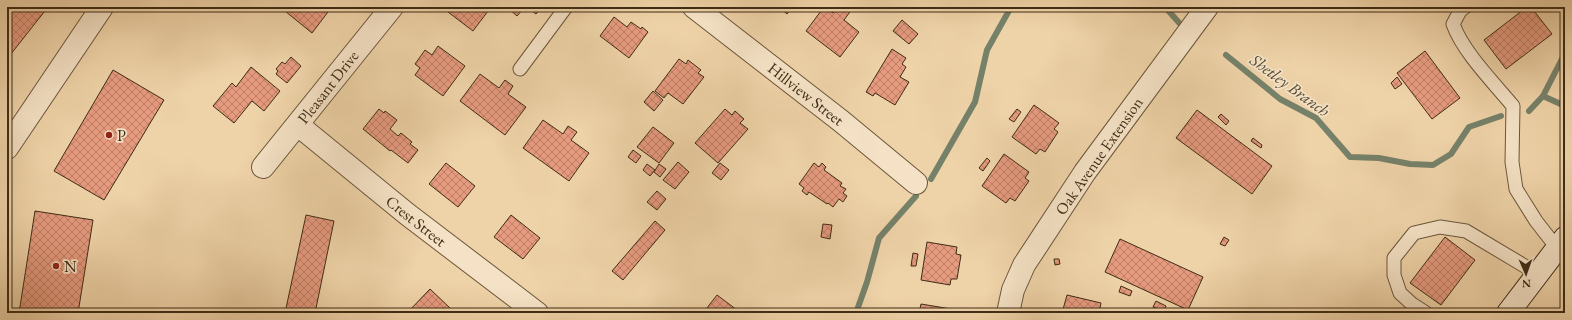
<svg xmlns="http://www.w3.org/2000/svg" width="1572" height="320" viewBox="0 0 1572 320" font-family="'EB Garamond',serif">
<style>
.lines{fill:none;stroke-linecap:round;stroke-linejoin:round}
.stream{stroke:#76816a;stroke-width:6}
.building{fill:url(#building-cross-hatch);stroke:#3f2c16}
.service-casing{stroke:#6b563a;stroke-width:15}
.minor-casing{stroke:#6b563a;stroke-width:24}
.secondary-casing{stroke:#3f2c16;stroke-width:24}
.service{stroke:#f5e2c6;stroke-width:13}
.minor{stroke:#f5e2c6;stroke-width:22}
.secondary{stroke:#f5e2c6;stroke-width:22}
.poi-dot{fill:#8f2418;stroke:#f5e2c6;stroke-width:1.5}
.labels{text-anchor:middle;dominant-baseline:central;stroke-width:3.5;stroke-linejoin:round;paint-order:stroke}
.street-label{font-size:16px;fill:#3f2c16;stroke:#f5e2c6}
.poi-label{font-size:16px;fill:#3f2c16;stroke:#f5e2c6;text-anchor:start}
.water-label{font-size:17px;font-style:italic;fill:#514832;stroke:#f5e2c6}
</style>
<defs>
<pattern id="building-cross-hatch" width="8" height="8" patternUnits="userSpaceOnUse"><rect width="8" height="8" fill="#e69a7e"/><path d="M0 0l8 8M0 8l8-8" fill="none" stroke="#bc7e66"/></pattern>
</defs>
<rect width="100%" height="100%" fill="#efd3a8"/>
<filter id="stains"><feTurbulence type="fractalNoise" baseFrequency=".005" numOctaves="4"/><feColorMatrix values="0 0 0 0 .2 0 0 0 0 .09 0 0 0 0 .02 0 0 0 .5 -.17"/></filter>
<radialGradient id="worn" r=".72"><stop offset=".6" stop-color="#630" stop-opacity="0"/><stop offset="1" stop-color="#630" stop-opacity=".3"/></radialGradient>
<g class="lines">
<g class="stream">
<path d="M1165,7L1182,26"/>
<path d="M1226,55L1280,99L1316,118L1350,157L1379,158L1410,164L1433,165L1451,154L1469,127L1501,116"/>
<path d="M1543,96L1565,106"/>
<path d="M1529,111L1543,96L1565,53"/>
<path d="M931,179L975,102L987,50L1011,7"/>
<path d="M856,313L867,282L879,238L916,196"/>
</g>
</g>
<g class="building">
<path d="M7,7H48L7,59Z"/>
<path d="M280,7H329L331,8L312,33Z"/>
<path d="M452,7H491L473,31L448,12Z"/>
<path d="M510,7H520L523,9L517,16L508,8Z"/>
<path d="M527,7H542L536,14Z"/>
<path d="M779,7H792L787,14Z"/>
<path d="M824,7L833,13L838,7H849L852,9L844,20L859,32L840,57L806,31Z"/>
<path d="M1527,7H1531L1552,34L1506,69L1484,40Z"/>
<path d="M614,17L627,27L631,22L641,29L642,27L648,32L629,58L600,36Z"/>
<path d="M902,20L918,34L909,44L893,31Z"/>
<path d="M438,46L465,66L443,96L415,75L420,68L415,64L425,50L432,55Z"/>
<path d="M892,49L906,58L902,64L906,67L900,77L909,82L895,105L875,93L873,96L866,92Z"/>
<path d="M1425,51L1460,98L1432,119L1397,73Z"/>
<path d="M291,57L301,66L287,83L276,74L278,71L276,69L282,62L285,64Z"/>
<path d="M679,59L686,64L688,60L701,70L698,73L704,77L683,104L668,93L664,98L655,91Z"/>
<path d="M251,67L280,91L264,111L252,101L234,123L213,106L232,83L236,87Z"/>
<path d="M113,70L164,100L104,200L54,171Z"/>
<path d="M480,74L499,88L505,80L513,86L508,94L526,107L505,135L460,101Z"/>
<path d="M1397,77L1402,84L1395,89L1391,83Z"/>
<path d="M653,91L663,100L654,111L644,102Z"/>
<path d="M1034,105L1059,123L1054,129L1058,132L1045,152L1040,149L1036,154L1012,137Z"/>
<path d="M379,109L384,113L385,111L397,120L390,129L398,136L401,133L412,142L410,144L418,150L408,163L391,150L390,151L363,129Z"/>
<path d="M725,109L732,115L735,111L744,119L740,123L748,129L718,163L695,143Z"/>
<path d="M1017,109L1021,112L1014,122L1009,119Z"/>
<path d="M1197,110L1272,166L1252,194L1176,138Z"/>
<path d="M1221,114L1229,121L1226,125L1218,117Z"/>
<path d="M543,120L563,134L568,126L577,132L571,140L589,153L569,181L523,148Z"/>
<path d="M653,127L674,143L659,163L637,147Z"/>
<path d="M1253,138L1262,145L1261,148L1251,141Z"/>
<path d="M633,150L641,156L636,163L628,157Z"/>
<path d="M1004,154L1029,172L1025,178L1029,181L1015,201L1010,198L1006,203L982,186Z"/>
<path d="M987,158L990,161L983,171L979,168Z"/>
<path d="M678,162L689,172L675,189L663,180Z"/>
<path d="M446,163L475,186L458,207L429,184Z"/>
<path d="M720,163L729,170L721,180L712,173Z"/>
<path d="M814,163L819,167L822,163L826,167L824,170L842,183L840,186L846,189L843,193L847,196L843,202L839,199L833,207L828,203L827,204L809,192L807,195L802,191L804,188L799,184Z"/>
<path d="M647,164L655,170L650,176L643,170Z"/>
<path d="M659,164L666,169L660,177L654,172Z"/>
<path d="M657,191L666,199L657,210L647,202Z"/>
<path d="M35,211L93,220L78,313H19Z"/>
<path d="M306,215L334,221L315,313H285Z"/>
<path d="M511,215L540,238L523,259L494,237Z"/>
<path d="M655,221L665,230L623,280L612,271Z"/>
<path d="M823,224L832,225L830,239L821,237Z"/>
<path d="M1224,237L1229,240L1225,246L1220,244Z"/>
<path d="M1445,237L1475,260L1441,305L1410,283Z"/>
<path d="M1120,239L1203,277L1188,310L1105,272Z"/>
<path d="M927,242L957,247L956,254L961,255L957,279H951L950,285L921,280Z"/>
<path d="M913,253L918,254L916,266H911Z"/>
<path d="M1054,259H1059L1060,264L1055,265Z"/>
<path d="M1121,286L1132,291L1130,296L1119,292Z"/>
<path d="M430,289L451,309L447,313H407Z"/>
<path d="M717,295L737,310L735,313H703Z"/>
<path d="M1067,295L1101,303L1099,313H1062Z"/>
<path d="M1156,301L1166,306L1164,311L1153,307Z"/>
<path d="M921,304L951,309L950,313H919Z"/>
</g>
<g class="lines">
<g class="service-casing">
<g id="service">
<path d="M1465,7L1460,11L1453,24C1463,52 1494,83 1513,106L1512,162L1516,189L1536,221L1557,248"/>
<path d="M520,69L566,7"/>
<path d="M1426,313L1412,304L1400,293L1394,275V258L1414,233L1440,227L1466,231L1538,274"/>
</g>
</g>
<g class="minor-casing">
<g id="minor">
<path d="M694,7L841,121L916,183"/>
<path d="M298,125L407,214L537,313"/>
<path d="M7,148L102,7"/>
<path d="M263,167L392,7"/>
<path d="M1008,313L1013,290L1024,265L1085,172L1207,7"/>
</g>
</g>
<g class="secondary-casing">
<path id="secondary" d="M1508,313L1565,238"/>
</g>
<use href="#service" class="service"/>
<use href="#minor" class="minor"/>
<use href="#secondary" class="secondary"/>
</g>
<g class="poi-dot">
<circle cx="109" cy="135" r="4"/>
<circle cx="56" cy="266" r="4"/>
</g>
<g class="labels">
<g class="street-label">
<text transform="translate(328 87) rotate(-52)">Pleasant Drive</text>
<text transform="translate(806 94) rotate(38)">Hillview Street</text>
<text transform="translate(1099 156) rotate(-55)">Oak Avenue Extension</text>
<text transform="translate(416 221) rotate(38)">Crest Street</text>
</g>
<g class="poi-label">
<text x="117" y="135">P</text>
<text x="64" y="266">N</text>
</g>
<g class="water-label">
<text transform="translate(1290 85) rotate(36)">Shetley Branch</text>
</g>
</g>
<rect width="1572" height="320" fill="none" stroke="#efd3a8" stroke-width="24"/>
<rect x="8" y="8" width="1556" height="304" fill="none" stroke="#3f2c16" stroke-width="2"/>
<rect x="12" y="12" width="1548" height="296" fill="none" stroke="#3f2c16"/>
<g transform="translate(1526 274) rotate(178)" stroke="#f5e2c6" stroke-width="3" paint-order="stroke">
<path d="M0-3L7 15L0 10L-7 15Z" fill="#3f2c16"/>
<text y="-6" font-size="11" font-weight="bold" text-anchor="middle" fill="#3f2c16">N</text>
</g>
<rect width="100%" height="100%" filter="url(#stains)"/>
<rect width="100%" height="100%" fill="url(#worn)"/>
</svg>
